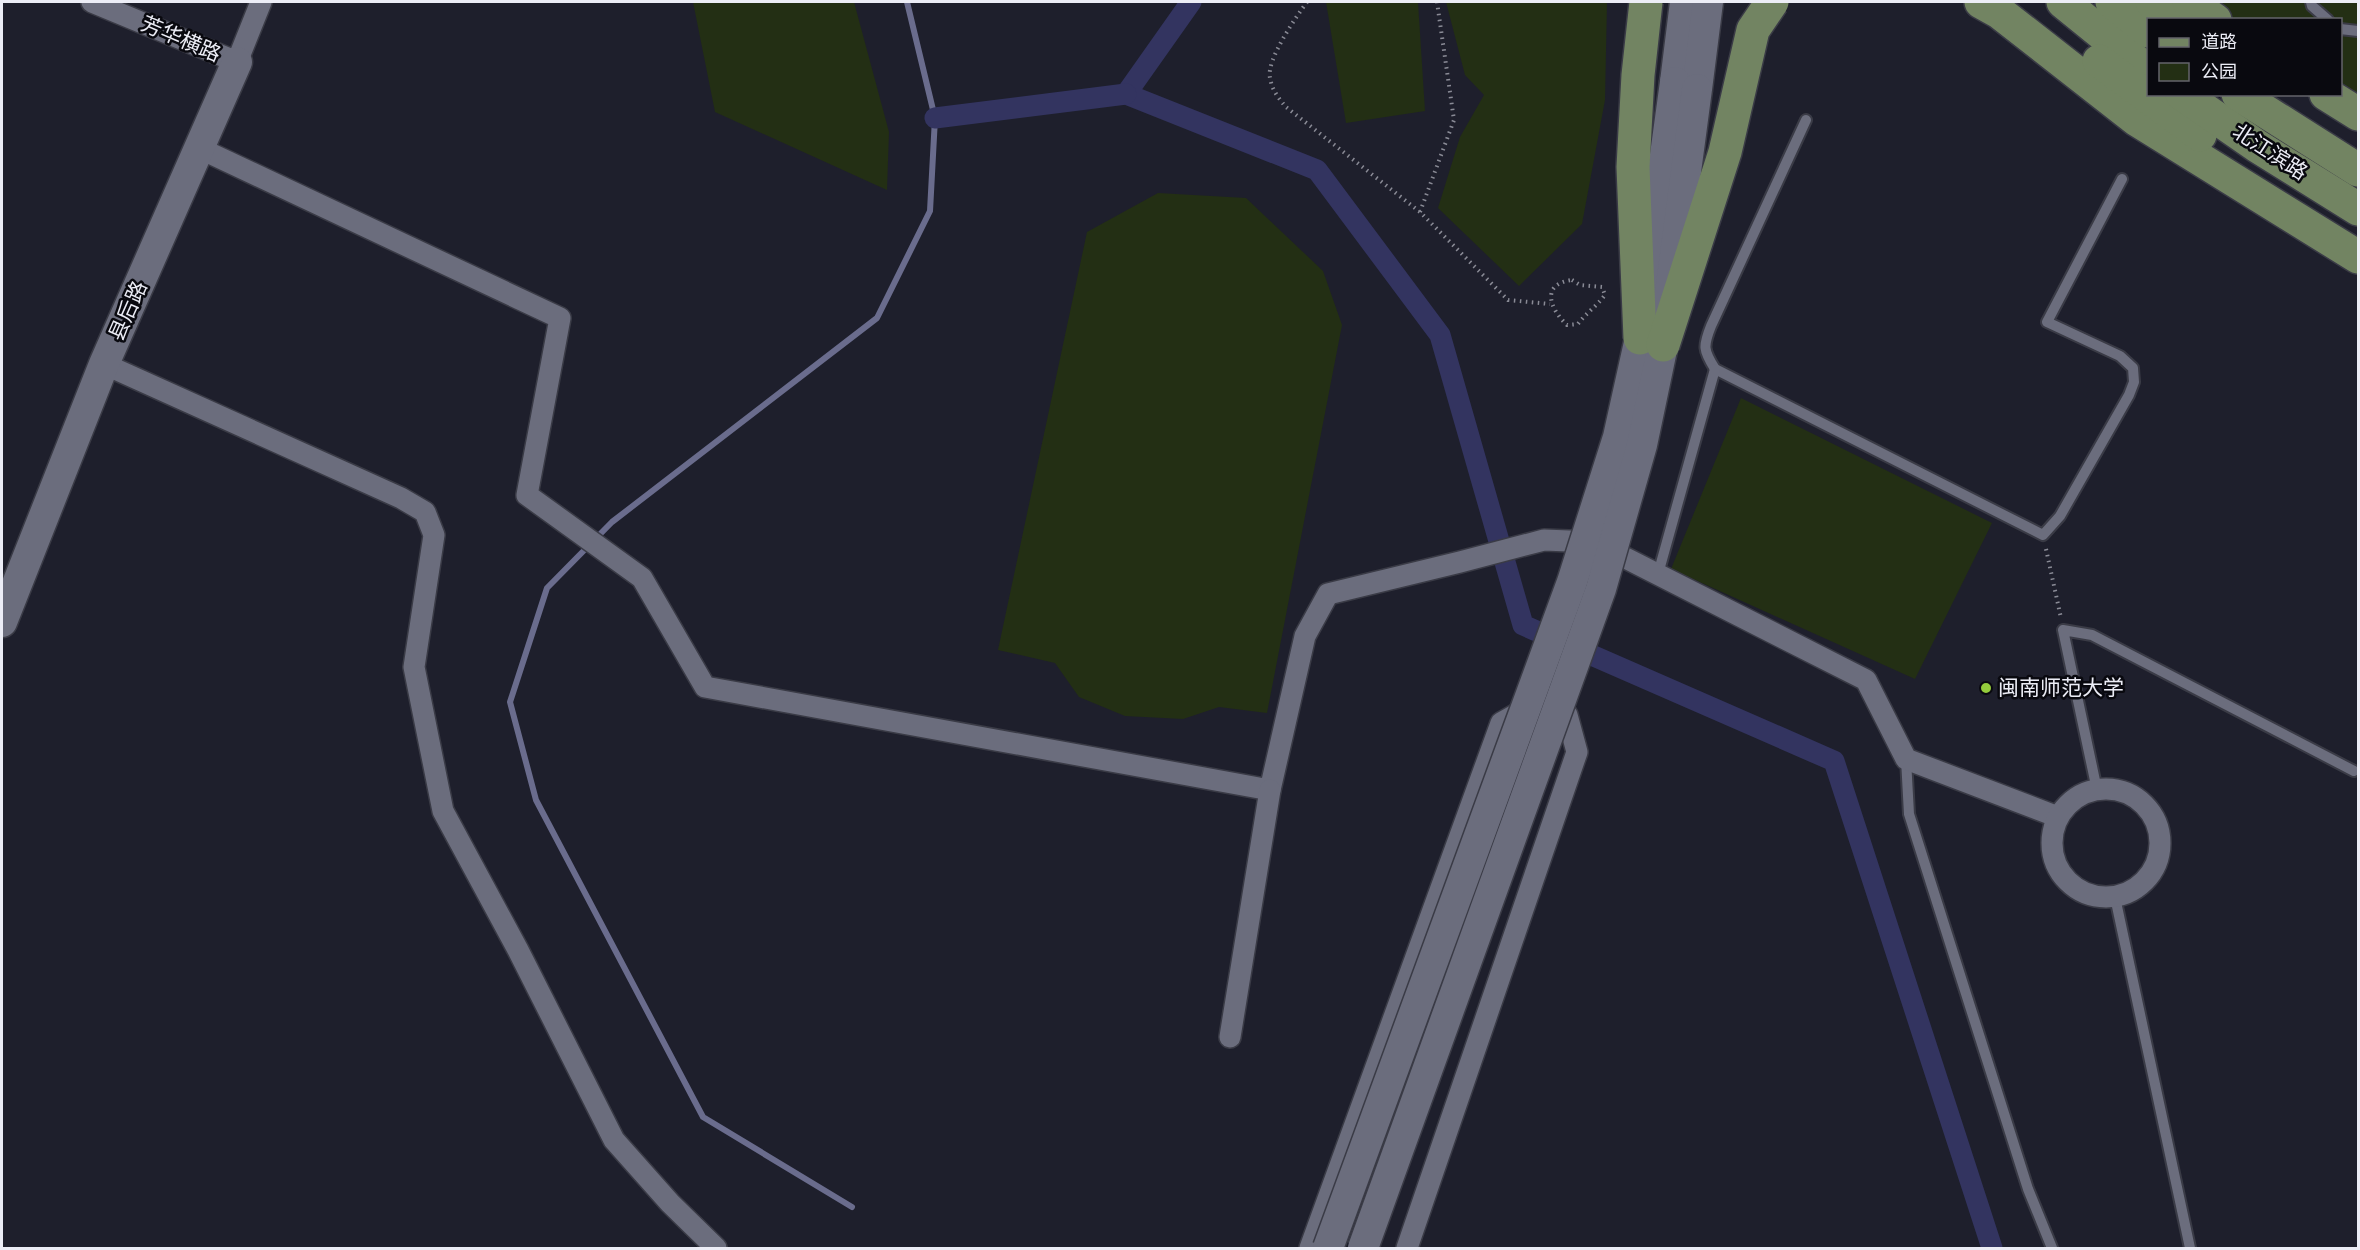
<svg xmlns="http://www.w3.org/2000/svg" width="2360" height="1250" viewBox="0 0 2360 1250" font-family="'Libre Baskerville','Noto Sans SC',serif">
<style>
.green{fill:#232f14}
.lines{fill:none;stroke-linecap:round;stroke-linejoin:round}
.stream{stroke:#6a6c8d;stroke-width:6}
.canal{stroke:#333460;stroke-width:21}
.lane-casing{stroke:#3a3b46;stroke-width:14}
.street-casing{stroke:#3a3b46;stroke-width:24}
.secondary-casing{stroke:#3a3b46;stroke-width:33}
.primary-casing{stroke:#3a3b46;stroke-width:36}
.path{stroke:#8a8b96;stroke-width:4;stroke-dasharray:1.5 4.5;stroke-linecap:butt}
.lane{stroke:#6b6d7d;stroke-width:10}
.street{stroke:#6b6d7d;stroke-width:21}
.secondary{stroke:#6b6d7d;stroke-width:30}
.primary{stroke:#728462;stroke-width:33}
.secondary-bridge-casing{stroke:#3a3b46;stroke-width:33;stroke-linecap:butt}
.primary-bridge-casing{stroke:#3a3b46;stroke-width:36;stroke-linecap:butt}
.secondary-bridge{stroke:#6b6d7d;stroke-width:30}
.primary-bridge{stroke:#728462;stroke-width:33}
.poi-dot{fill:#94cc3c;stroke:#09090f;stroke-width:2}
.labels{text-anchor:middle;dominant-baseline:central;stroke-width:5;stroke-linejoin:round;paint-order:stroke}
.street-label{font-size:21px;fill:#ecedf6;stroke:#09090f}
.poi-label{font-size:21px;fill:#ecedf6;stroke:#09090f;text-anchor:start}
</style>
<rect width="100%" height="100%" fill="#1e1f2c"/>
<g class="green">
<path d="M693,2H854L889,132L887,190L715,112Z"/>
<path d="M1326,2H1418L1425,111L1346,123Z"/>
<path d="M1446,2H1607L1605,100L1582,224L1519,286L1438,208L1460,137L1484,95L1465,75Z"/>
<path d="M2208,2H2358V103L2341,92L2340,20L2233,19Z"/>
<path d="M1158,193L1246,198L1323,271L1342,325L1267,713L1219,707L1183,719L1125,716L1079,697L1055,663L998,650L1087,232Z"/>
<path d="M1741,398L1992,523L1915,679L1671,569Z"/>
</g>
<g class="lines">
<path class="stream" d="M852,1207L703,1117L536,800L510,702L547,588L612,522L877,318L930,211L935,118L907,2"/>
<g class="canal">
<path d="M1191,2L1126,94L1317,170L1440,335L1523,625L1834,761L1992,1248"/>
<path d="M935,118L1126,94"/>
</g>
<g class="lane-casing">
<g id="lane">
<path d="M2311,2L2312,6L2328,20"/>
<path d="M2340,29L2358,31"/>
<path d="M1806,120L1711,326C1703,346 1703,350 1715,369L2043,535L2060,516L2129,395L2134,382L2133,368L2120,356L2047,322L2122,179"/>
<path d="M1658,574L1715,369"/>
<path d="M1906,759L1909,814L2028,1189L2052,1248"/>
<path d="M2097,790L2063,630L2092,635L2354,771"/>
<path d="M2115,897L2190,1248"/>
</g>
</g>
<g class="street-casing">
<g id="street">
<path d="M92,2L237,62L261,2"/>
<path d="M201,149L560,318L527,495L642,578L705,687L1270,790L1305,636L1328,594L1460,562L1544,540L1594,542L1866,680L1906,759L2058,817"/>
<path d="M104,364L401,498L425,512L434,535L414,667L443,811L518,950L614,1140L670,1203L716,1248"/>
<circle cx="2106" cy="843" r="54"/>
<path d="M1230,1037L1270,790"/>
<path d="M1310,1248L1501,723L1538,702L1567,715L1577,752L1407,1248"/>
</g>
</g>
<g class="secondary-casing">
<g id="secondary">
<path d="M1675,82L1685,2"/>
<path d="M1697,89L1708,2"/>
<path d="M2,622L104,364L237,62"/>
</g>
</g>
<g class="primary-casing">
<g id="primary">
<path d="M1981,2L1999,12L2137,120L2358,257"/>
<path d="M2063,2L2148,71"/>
<path d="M2112,2L2148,31"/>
<path d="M2152,2L2173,20"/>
<path d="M2189,2L2215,20"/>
<path d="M2099,61L2200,135"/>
<path d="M2182,94L2257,146L2358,209"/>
<path d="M2238,94L2358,170"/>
<path d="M2326,94L2358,114"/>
</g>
</g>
<g class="path">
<path d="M1307,2C1296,17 1266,60 1270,78C1272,90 1279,99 1286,107L1420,212L1508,300L1550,304"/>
<path d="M1420,212L1454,120L1437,2"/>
<path d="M1572,280L1580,285L1602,287L1605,295C1597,306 1586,313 1578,324L1567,325C1550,309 1540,284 1572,280Z"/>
<path d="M2046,549L2061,618"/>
</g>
<use href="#lane" class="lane"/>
<use href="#street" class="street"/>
<use href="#secondary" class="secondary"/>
<use href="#primary" class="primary"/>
<g class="secondary-bridge-casing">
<g id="secondary-bridge">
<path d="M1328,1248L1572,582L1618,437L1640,338L1675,82"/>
<path d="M1363,1248L1601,589L1642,445L1663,345L1697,89"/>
</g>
</g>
<g class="primary-bridge-casing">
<g id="primary-bridge">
<path d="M1640,338L1633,167L1638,75L1646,2"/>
<path d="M1663,345L1725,152L1753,30L1772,2"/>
</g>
</g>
<use href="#secondary-bridge" class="secondary-bridge"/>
<use href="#primary-bridge" class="primary-bridge"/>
</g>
<circle class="poi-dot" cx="1986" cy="688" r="6"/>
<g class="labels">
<g class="street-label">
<text transform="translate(181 39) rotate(23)">芳华横路</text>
<text transform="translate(2270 152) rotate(33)">北江滨路</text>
<text transform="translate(128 311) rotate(-66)">县后路</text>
</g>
<g class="poi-label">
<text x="1998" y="688">闽南师范大学</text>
</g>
</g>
<rect width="2360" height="1250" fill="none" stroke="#ecedf6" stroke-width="6"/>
<rect x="2147" y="18" width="195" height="78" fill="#09090f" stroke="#64646b" stroke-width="1.5"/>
<rect x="2159" y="38" width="30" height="9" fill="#728462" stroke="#64646b" stroke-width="1.5"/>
<text x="2201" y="48" font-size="18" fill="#ecedf6">道路</text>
<rect x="2159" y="63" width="30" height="18" fill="#232f14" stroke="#64646b" stroke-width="1.5"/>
<text x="2201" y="78" font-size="18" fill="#ecedf6">公园</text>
</svg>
